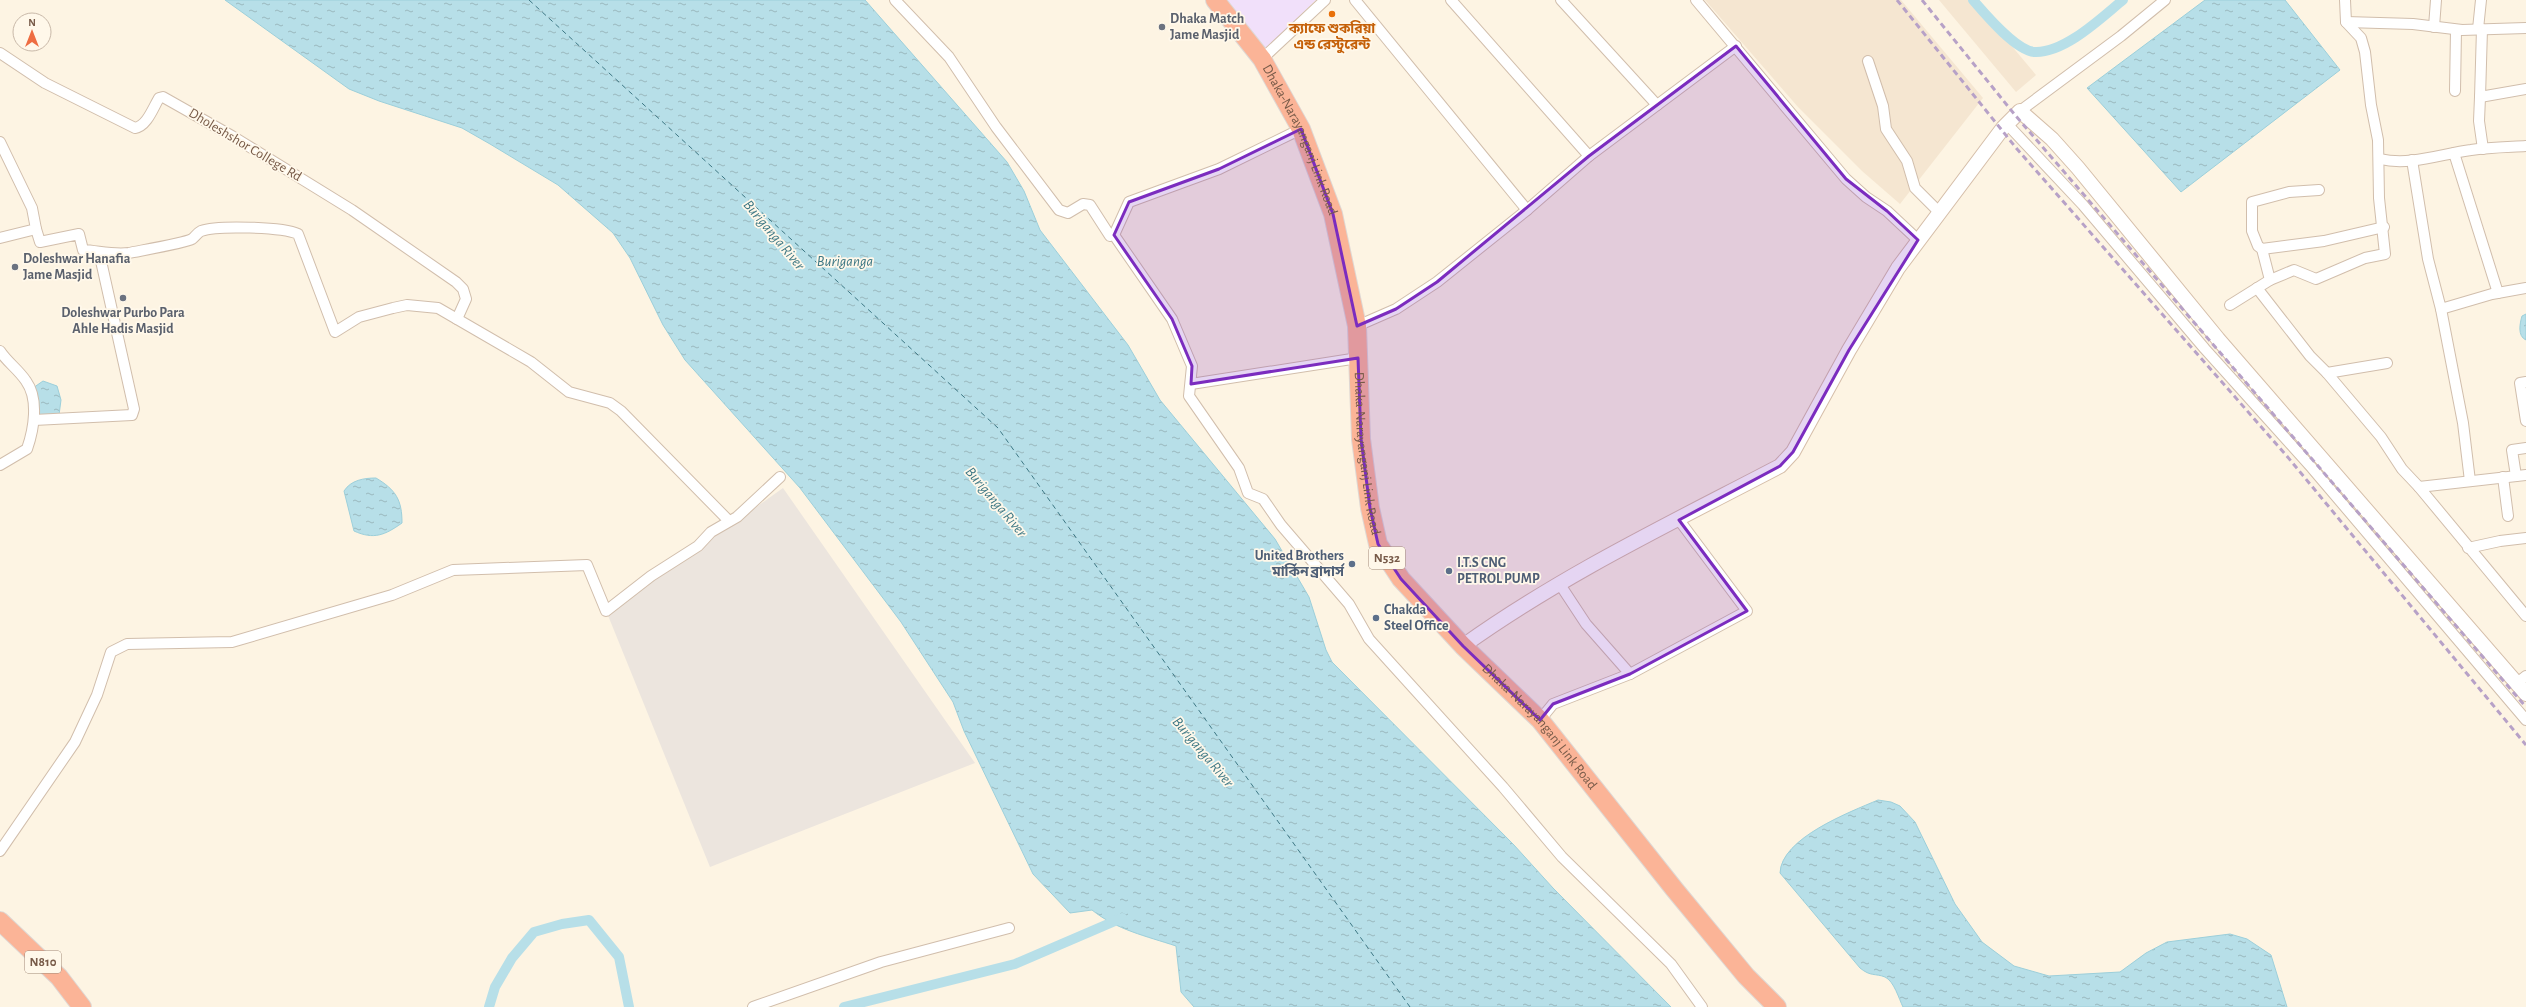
<svg xmlns="http://www.w3.org/2000/svg" width="2526" height="1007" viewBox="0 0 2526 1007" font-family="'Alegreya Sans','Noto Sans Bengali',sans-serif">
<style>
.residential{fill:#f5e6d1}
.industrial{fill:#ece5de}
.education{fill:#f1e0fa}
.water{fill:url(#water-ripples);stroke:#9ccfda}
.lines{fill:none;stroke-linecap:round;stroke-linejoin:round}
.canal{stroke:#b7dfe8;stroke-width:10}
.ferry{stroke:#3d7784;stroke-width:1;stroke-dasharray:5 4;stroke-linecap:butt}
.street-casing{stroke:#d1beac;stroke-width:12}
.secondary-casing{stroke:#d5bea9;stroke-width:16}
.highway-casing{stroke:#ded7d3;stroke-width:20}
.street{stroke:#fff;stroke-width:10}
.secondary{stroke:#fff;stroke-width:14}
.highway{stroke:#fbb497;stroke-width:18}
.rail{stroke:#b7a1c7;stroke-width:3;stroke-dasharray:6 4;stroke-linecap:butt}
.marked{fill:#7b2cbf;fill-opacity:0.2;stroke:#7b2cbf;stroke-width:3;stroke-linejoin:round}
.food-dot{fill:#e8710a;stroke:#fff8ea;stroke-width:1.5}
.worship-dot{fill:#6b7280;stroke:#fff8ea;stroke-width:1.5}
.service-dot{fill:#5c6f8a;stroke:#fff8ea;stroke-width:1.5}
.labels{text-anchor:middle;dominant-baseline:central;stroke-width:3.5;stroke-linejoin:round;paint-order:stroke}
.shield{fill:#fff8ea;stroke:#a08979;stroke-width:1}
.shield-label{font-size:13px;font-weight:bold;fill:#775a48}
.worship-label{font-size:14px;font-weight:bold;fill:#5b616d;stroke:#fff8ea;text-anchor:start}
.food-label{font-size:14px;font-weight:bold;fill:#c56008;stroke:#fff8ea}
.street-label{font-size:14px;fill:#775a48;stroke:#fff8ea}
.service-label{font-size:14px;font-weight:bold;fill:#4e5e75;stroke:#fff8ea;text-anchor:start}
.water-label{font-size:15px;font-style:italic;fill:#3d7784;stroke:#fff8ea}
</style>
<defs>
<pattern id="water-ripples" width="26" height="14" patternUnits="userSpaceOnUse"><rect width="26" height="14" fill="#b7dfe8"/><path d="M2 4q2-2 4 0t4 0M15 11q2-2 4 0t4 0" fill="none" stroke="#9ab8be"/></pattern>
</defs>
<rect width="100%" height="100%" fill="#fdf4e3"/>
<g class="residential">
<path d="M1705,0H1901L1983,98L1900,204L1862,171L1798,107Z"/>
<path d="M1939,0H1973L2036,75L2016,92Z"/>
</g>
<path class="industrial" d="M783,488L975,763L710,867L607,613Z"/>
<path class="education" d="M1218,0H1316L1261,53Z"/>
<g class="water">
<path d="M225,0H865L1007,162L1024,191L1040,230L1128,345L1160,400L1275,539L1309,597L1326,650L1332,662L1514,845L1553,888L1671,1007H1194L1181,992L1176,946C1146,936 1117,930 1092,910L1070,913L1033,874L964,731L953,702L901,622L800,488L685,360L663,325L630,258L613,233L558,185L490,144L462,128L379,101L349,89Z"/>
<path d="M2205,0H2285L2340,70L2181,192L2087,88Z"/>
<path d="M2526,314V340C2517,336 2520,323 2522,316Z"/>
<path d="M43,381L57,386L61,400L59,415L36,416L33,388Z"/>
<path d="M376,478C396,490 402,500 402,523C385,535 374,540 354,531L344,491C351,480 364,478 376,478Z"/>
<path d="M1878,800L1891,802L1900,806L1915,822L1955,904L1982,942L2014,966L2049,976L2120,972L2146,953L2167,942L2230,934L2247,939L2271,955L2287,1007H1903C1899,999 1894,981 1885,977C1875,973 1871,977 1860,968L1780,873C1781,838 1850,812 1878,800Z"/>
</g>
<g class="lines">
<g class="canal">
<path d="M1973,0C1985,14 2016,51 2035,52C2065,53 2101,18 2123,0"/>
<path d="M489,1007L495,987L512,958L534,932L562,924L589,920L619,957L629,1007"/>
<path d="M844,1007L1015,964L1122,918"/>
</g>
<path class="ferry" d="M529,0L998,428L1410,1007"/>
<g class="street-casing">
<g id="street">
<path d="M895,0L949,57L996,127L1059,210L1068,213L1083,204L1090,205L1110,236L1114,235L1129,202L1219,169L1301,129"/>
<path d="M1355,0L1527,210"/>
<path d="M1451,0L1589,156"/>
<path d="M1561,0L1657,105"/>
<path d="M1696,0L1846,179L1866,197L1887,211L1918,240"/>
<path d="M2346,22L2413,24L2462,30L2526,28"/>
<path d="M2434,27L2436,0"/>
<path d="M2478,29L2481,0"/>
<path d="M2482,29L2480,97L2526,89"/>
<path d="M0,53L45,83L135,128C147,126 153,108 159,98L163,97L232,136L352,210L456,282L463,289L466,299L457,319"/>
<path d="M1262,59L1325,0"/>
<path d="M1868,61L1883,106L1886,129L1907,161L1915,188L1940,213"/>
<path d="M2455,91L2456,30"/>
<path d="M2480,97L2479,121L2483,149"/>
<path d="M2020,111L2121,36L2165,0"/>
<path d="M2007,124L2083,205L2205,349L2312,468L2526,720"/>
<path d="M0,142L32,208L36,229L0,238"/>
<path d="M2454,153L2498,293"/>
<path d="M2380,159C2410,166 2441,154 2471,150C2489,147 2508,147 2526,146"/>
<path d="M2412,160L2428,259L2441,309L2492,294L2526,288"/>
<path d="M36,229L40,242L79,234L83,250C99,251 113,255 129,253C138,251 185,243 192,239C195,237 197,233 201,231C217,225 283,227 298,234L335,332L359,317L393,308L407,305L438,308L531,362L569,392L610,403L621,411L729,521"/>
<path d="M1114,235L1172,319L1192,366L1189,396L1239,468L1248,493L1263,499L1281,525L1349,604L1369,639L1503,787L1562,857L1671,964L1702,1007"/>
<path d="M2262,249L2324,241L2384,227"/>
<path d="M2270,280L2262,249L2258,246L2252,231V202L2289,192L2319,190"/>
<path d="M2257,288L2310,356L2327,373L2387,363"/>
<path d="M2230,305L2270,280L2294,270L2316,279L2365,258L2385,254L2379,198L2378,140L2371,105L2365,52L2361,38L2346,22L2345,0"/>
<path d="M2441,309L2463,423L2470,481"/>
<path d="M1357,326L1396,309L1437,282L1527,210L1589,156L1736,46"/>
<path d="M0,351C7,362 18,369 26,381C39,399 34,429 27,449L0,465"/>
<path d="M2327,373L2381,437L2402,469L2419,487L2526,616"/>
<path d="M2526,382L2520,383L2526,421"/>
<path d="M1191,384L1358,358"/>
<path d="M34,420L132,415L134,409L99,252"/>
<path d="M2516,476L2512,450L2526,448"/>
<path d="M2503,477L2508,516"/>
<path d="M2419,487L2526,475"/>
<path d="M2468,548L2500,541L2526,538"/>
<path d="M1559,583L1586,624L1630,674"/>
<path d="M2517,683L2526,676"/>
<path d="M1540,720L1553,704L1630,674L1747,611L1679,520"/>
<path d="M0,851L75,742L97,695L111,652L127,644L232,642L392,595L453,570L587,565L606,611L651,576L698,546L711,532L737,517L780,477"/>
<path d="M753,1007L881,962L1009,928"/>
</g>
</g>
<g class="secondary-casing">
<path id="secondary" d="M1463,646C1562,575 1673,522 1780,466L1793,452L1849,350L1898,268L2003,128L2020,111L2052,139L2078,168L2218,339L2526,694"/>
</g>
<g class="highway-casing">
<g id="highway">
<path id="s1" d="M1215,0L1262,59L1301,129L1333,214L1357,326L1361,439L1370,508L1378,544L1401,579L1463,646L1540,720L1675,890L1746,976L1777,1007"/>
<path d="M0,921L59,977L82,1007"/>
</g>
</g>
<use href="#street" class="street"/>
<use href="#secondary" class="secondary"/>
<use href="#highway" class="highway"/>
<g class="rail">
<path d="M1897,0L2017,149L2286,455L2526,745"/>
<path d="M1922,0L2015,115L2526,707"/>
</g>
</g>
<path class="marked" d="M1736,46L1846,179L1887,211L1918,240L1849,350L1793,452L1780,466L1679,520L1747,611L1630,674L1553,704L1540,720L1463,646L1401,579L1378,544L1370,508L1361,439L1358,358L1191,384L1192,366L1172,319L1114,235L1129,202L1219,169L1301,129L1333,214L1357,326L1396,309L1437,282L1589,156Z"/>
<circle class="food-dot" cx="1332" cy="14" r="4"/>
<g class="worship-dot">
<circle cx="1162" cy="27" r="4"/>
<circle cx="15" cy="267" r="4"/>
<circle cx="123" cy="298" r="4"/>
</g>
<g class="service-dot">
<circle cx="1352" cy="564" r="4"/>
<circle cx="1449" cy="571" r="4"/>
<circle cx="1376" cy="618" r="4"/>
</g>
<g class="labels">
<g class="shield">
<rect x="1369" y="547" width="36" height="22" rx="3"/>
<rect x="25" y="951" width="36" height="22" rx="3"/>
</g>
<g class="shield-label">
<text x="1387" y="558">N532</text>
<text x="43" y="962">N810</text>
</g>
<g class="worship-label">
<text x="1170" y="19">Dhaka Match<tspan x="1170" dy="16">Jame Masjid</tspan></text>
<text x="23" y="259">Doleshwar Hanafia<tspan x="23" dy="16">Jame Masjid</tspan></text>
<text x="123" y="313" text-anchor="middle">Doleshwar Purbo Para<tspan x="123" dy="16">Ahle Hadis Masjid</tspan></text>
</g>
<g class="food-label">
<text x="1332" y="29">ক্যাফে শুকরিয়া<tspan x="1332" dy="16">এন্ড রেস্টুরেন্ট</tspan></text>
</g>
<g class="street-label">
<text stroke="none"><textPath href="#s1" startOffset="165">Dhaka-Narayanganj Link Road</textPath></text>
<text transform="translate(245 145) rotate(31)">Dholeshshor College Rd</text>
<text stroke="none"><textPath href="#s1" startOffset="489">Dhaka-Narayanganj Link Road</textPath></text>
<text stroke="none"><textPath href="#s1" startOffset="825">Dhaka-Narayanganj Link Road</textPath></text>
</g>
<g class="service-label">
<text x="1344" y="556" text-anchor="end">United Brothers<tspan x="1344" dy="16">মার্কিন ব্রাদার্স</tspan></text>
<text x="1457" y="563">I.T.S CNG<tspan x="1457" dy="16">PETROL PUMP</tspan></text>
<text x="1384" y="610">Chakda<tspan x="1384" dy="16">Steel Office</tspan></text>
</g>
<g class="water-label">
<text transform="translate(774 235) rotate(50)">Buriganga River</text>
<text x="845" y="261">Buriganga</text>
<text transform="translate(996 502) rotate(50)">Buriganga River</text>
<text transform="translate(1203 752) rotate(50)">Buriganga River</text>
</g>
</g>
<g transform="translate(32 32)"><circle r="19" fill="#fff8ea" stroke="#c9b9a9"/>
<path d="M0-3L7 15L0 10L-7 15Z" fill="#ee6d42"/>
<text y="-6" font-size="11" font-weight="bold" text-anchor="middle" fill="#775a48">N</text>
</g>
</svg>
